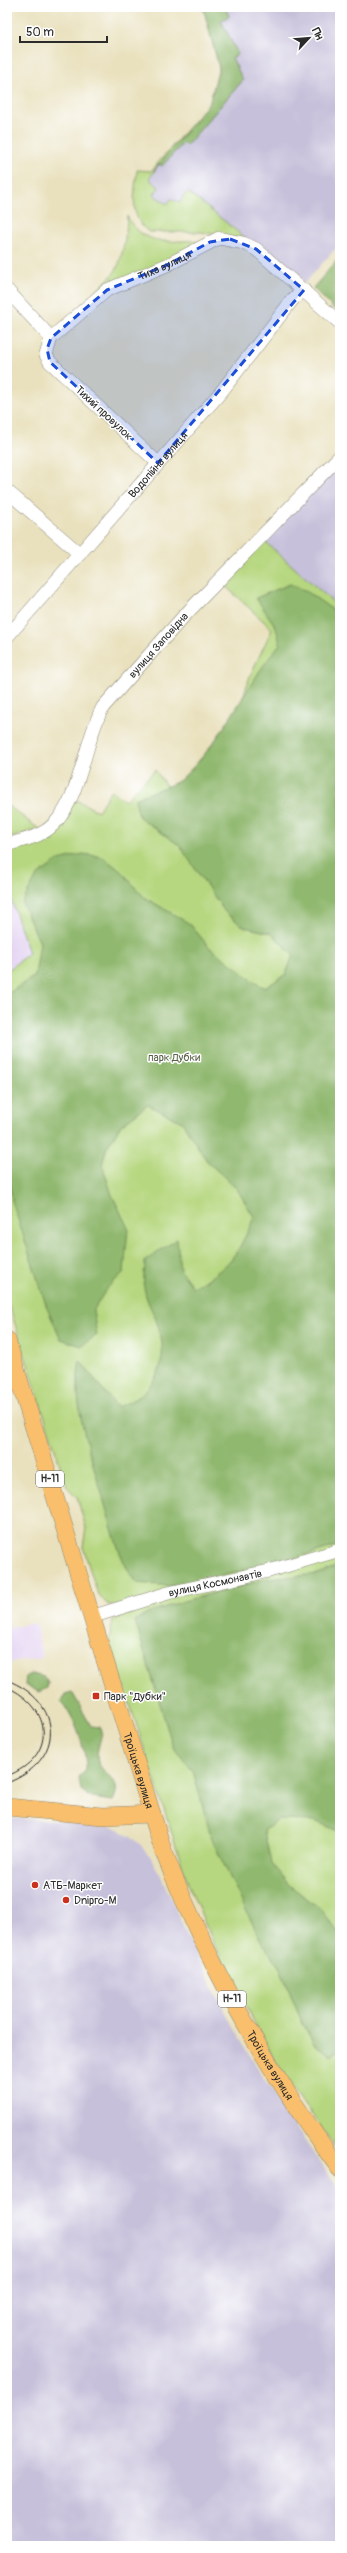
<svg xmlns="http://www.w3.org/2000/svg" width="347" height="2553" viewBox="0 0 347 2553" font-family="Pangolin,sans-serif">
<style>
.built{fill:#e3d3f2}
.industrial{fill:#c6c0da}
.green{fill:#b6d77f;stroke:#708155}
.forest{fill:#90b86e;stroke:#5e724c}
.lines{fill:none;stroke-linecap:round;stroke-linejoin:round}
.minor-casing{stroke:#8a8674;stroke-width:14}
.major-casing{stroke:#8a8674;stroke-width:18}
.minor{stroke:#fff;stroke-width:13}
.major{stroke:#f9bf6d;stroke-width:17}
.tram{stroke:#2b2b2b;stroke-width:1}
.marked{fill:#1d4ed8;fill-opacity:0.2;stroke:#1d4ed8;stroke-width:3;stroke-dasharray:8 5;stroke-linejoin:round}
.poi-dot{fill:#c8321e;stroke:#fff;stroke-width:1.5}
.labels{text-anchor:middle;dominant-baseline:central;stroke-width:3;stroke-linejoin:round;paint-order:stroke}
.shield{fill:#fff;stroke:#6b6b6b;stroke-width:1}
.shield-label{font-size:10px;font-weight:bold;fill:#2b2b2b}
.street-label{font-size:11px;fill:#2b2b2b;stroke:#fff}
.park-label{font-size:11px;fill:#555f44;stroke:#fff}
.poi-label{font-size:11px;fill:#2b2b2b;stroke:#fff;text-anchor:start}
</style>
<rect width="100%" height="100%" fill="#fff"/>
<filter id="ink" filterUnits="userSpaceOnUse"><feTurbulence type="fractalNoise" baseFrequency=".025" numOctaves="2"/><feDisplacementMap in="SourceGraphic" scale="8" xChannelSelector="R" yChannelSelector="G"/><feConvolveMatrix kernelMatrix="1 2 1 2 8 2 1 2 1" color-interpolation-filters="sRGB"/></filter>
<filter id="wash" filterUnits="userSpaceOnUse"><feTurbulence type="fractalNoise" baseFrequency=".012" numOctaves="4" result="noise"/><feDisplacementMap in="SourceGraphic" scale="16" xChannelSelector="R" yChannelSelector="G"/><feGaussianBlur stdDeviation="0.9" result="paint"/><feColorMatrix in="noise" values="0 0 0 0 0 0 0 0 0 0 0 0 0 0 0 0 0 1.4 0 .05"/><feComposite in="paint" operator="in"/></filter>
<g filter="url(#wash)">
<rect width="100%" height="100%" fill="#e9e1be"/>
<g class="built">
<path d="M7,887L29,953L7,971Z"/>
<path d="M36,1623L42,1658L7,1663V1628Z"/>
</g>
<g class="industrial">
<path d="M225,7H340V253L335,249L305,283L265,251L176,216L143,227L140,223L149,179L153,172L160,163L162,166L183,143L186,146L243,80L232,58L238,53L221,20L229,16Z"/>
<path d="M340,462V608L263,540Z"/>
<path d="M7,1818L98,1823L119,1829L139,1843L150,1856L161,1876L195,1953L235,2031L286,2114L340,2191V2546H7Z"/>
</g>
<g class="green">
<path d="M203,7H225L229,16L221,21L238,54L232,58L243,80L186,146L183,143L162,166L159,164L149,179L159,187L154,195L167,204L171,199L180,203L183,196L188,192L248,240L201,232H149C128,218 135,191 137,170L151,171L210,102L219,67Z"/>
<path d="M127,216C148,257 192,233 199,244L86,302C94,292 111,278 116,270C123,258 127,230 127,216Z"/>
<path d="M263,540L340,608V2154L283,2074L236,1989L215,1946L189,1886L109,1640L113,1621L132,1610L107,1604L97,1592L83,1547L86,1528L77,1497L67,1487L7,1299V971L29,953L7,887V850L32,842L74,799L98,811L111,790L125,801L155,770L172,794L214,783L250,676L272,629L222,583Z"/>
<path d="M7,805L39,829L7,839Z"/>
</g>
<g class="forest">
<path d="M203,7H225L229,16L221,21L238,54L232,58L243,80L186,146L183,143L162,166L159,164L153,172L210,102L219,67Z"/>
<path d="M340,257V315L313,288Z"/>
<path d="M290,584L306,591L340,615V1545L268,1566L173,1586L136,1583C118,1558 112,1527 103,1498C91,1455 71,1406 80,1361L117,1407C154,1395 171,1363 158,1326C155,1314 147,1303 145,1292C142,1283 145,1271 145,1261L177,1239L180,1270L193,1287C229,1269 239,1253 254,1217L237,1189L207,1161L182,1122L148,1105L121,1125L107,1147L102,1164L112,1195L128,1228L124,1272L107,1288L93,1311L97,1335L81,1346L61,1339L47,1308L12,1201L7,1155V994L35,976L40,943L22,903L37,876L59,860L83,854L103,857L122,872L144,897L190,924L209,947L256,983L265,988L286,974L293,955L271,933L244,927L225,912L179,845L139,817L135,799C144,794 176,784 180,780C223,742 244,687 280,644L276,627L256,598Z"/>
<path d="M340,1565V1832L315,1821L278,1820L264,1831L271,1863L289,1885L321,1909L340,1935V2049L331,2055L314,2044L301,2020L280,1968L261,1941L212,1840L193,1771L173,1747L135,1621L147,1613L184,1601L266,1579L318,1574Z"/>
<path d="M31,1674L44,1677L48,1683L47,1688L39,1692L25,1685L26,1676Z"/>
<path d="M72,1692L91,1726L100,1727L102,1731C101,1741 95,1752 98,1762C105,1778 124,1779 113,1801L92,1798L81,1790L79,1778L86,1770C87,1753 74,1713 61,1702L65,1694Z"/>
</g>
</g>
<g filter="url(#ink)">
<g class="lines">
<g class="minor-casing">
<g id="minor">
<path d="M7,290L51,338"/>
<path id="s1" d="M158,463L50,362L46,355L51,338L107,290L169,264L219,238L243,243L256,249L340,323"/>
<path d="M7,491L80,554"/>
<path id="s2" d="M7,637L221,392L293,299L304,290"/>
<path id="s3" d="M7,845C18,841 32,839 42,833C80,813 83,742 103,707L183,617L340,456"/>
<path id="s4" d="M91,1617L168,1593L269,1571L340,1550"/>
</g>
</g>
<g class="major-casing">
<g id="major">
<path id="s5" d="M7,1340L163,1850C208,1964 267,2071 340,2169"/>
<path d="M7,1807L103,1816L152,1814"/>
</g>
</g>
<use href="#minor" class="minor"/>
<use href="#major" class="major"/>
<g class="tram">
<path d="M7,1680C64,1702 66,1761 7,1783"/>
<path d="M7,1687C54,1708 57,1757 7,1776"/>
</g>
</g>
</g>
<path class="marked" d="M230,239L256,249L304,290L158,463L50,362L47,349L51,338L107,290L169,264L210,242Z"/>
<g class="poi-dot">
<rect x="92" y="1692" width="8" height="8" rx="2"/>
<circle cx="35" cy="1885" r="4"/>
<circle cx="66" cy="1900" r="4"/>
</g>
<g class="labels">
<g class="shield">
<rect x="36" y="1471" width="28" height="16" rx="3"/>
<rect x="218" y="1991" width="28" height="16" rx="3"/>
</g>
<g class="shield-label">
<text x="50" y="1479">Н-11</text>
<text x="232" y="1999">Н-11</text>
</g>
<g class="street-label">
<text stroke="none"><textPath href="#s1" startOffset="310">Тиха вулиця</textPath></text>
<text transform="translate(104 413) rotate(43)">Тихий провулок</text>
<text stroke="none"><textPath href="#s2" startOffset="229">Водопійна вулиця</textPath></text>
<text stroke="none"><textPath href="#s3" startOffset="263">вулиця Заповідна</textPath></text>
<text stroke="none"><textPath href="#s4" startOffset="129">вулиця Космонавтів</textPath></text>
<text stroke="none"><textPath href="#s5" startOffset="450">Троїцька вулиця</textPath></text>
<text stroke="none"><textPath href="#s5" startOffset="774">Троїцька вулиця</textPath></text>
</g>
<g class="park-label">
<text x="174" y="1057">парк Дубки</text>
</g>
<g class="poi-label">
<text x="104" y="1696">Парк "Дубки"</text>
<text x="43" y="1885">АТБ-Маркет</text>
<text x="74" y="1900">Dnipro-M</text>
</g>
</g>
<rect width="347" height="2553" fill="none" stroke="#fff" stroke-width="24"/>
<g transform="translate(309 38) rotate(64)" stroke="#ffffff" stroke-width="3" paint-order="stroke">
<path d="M0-3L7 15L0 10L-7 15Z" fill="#2b2b2b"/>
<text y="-6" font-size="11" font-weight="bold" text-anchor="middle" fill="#2b2b2b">Пн</text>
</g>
<path d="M20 36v6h87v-6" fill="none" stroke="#2b2b2b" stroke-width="2"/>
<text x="26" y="36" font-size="12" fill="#2b2b2b" stroke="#ffffff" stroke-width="3" paint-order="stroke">50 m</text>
</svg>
